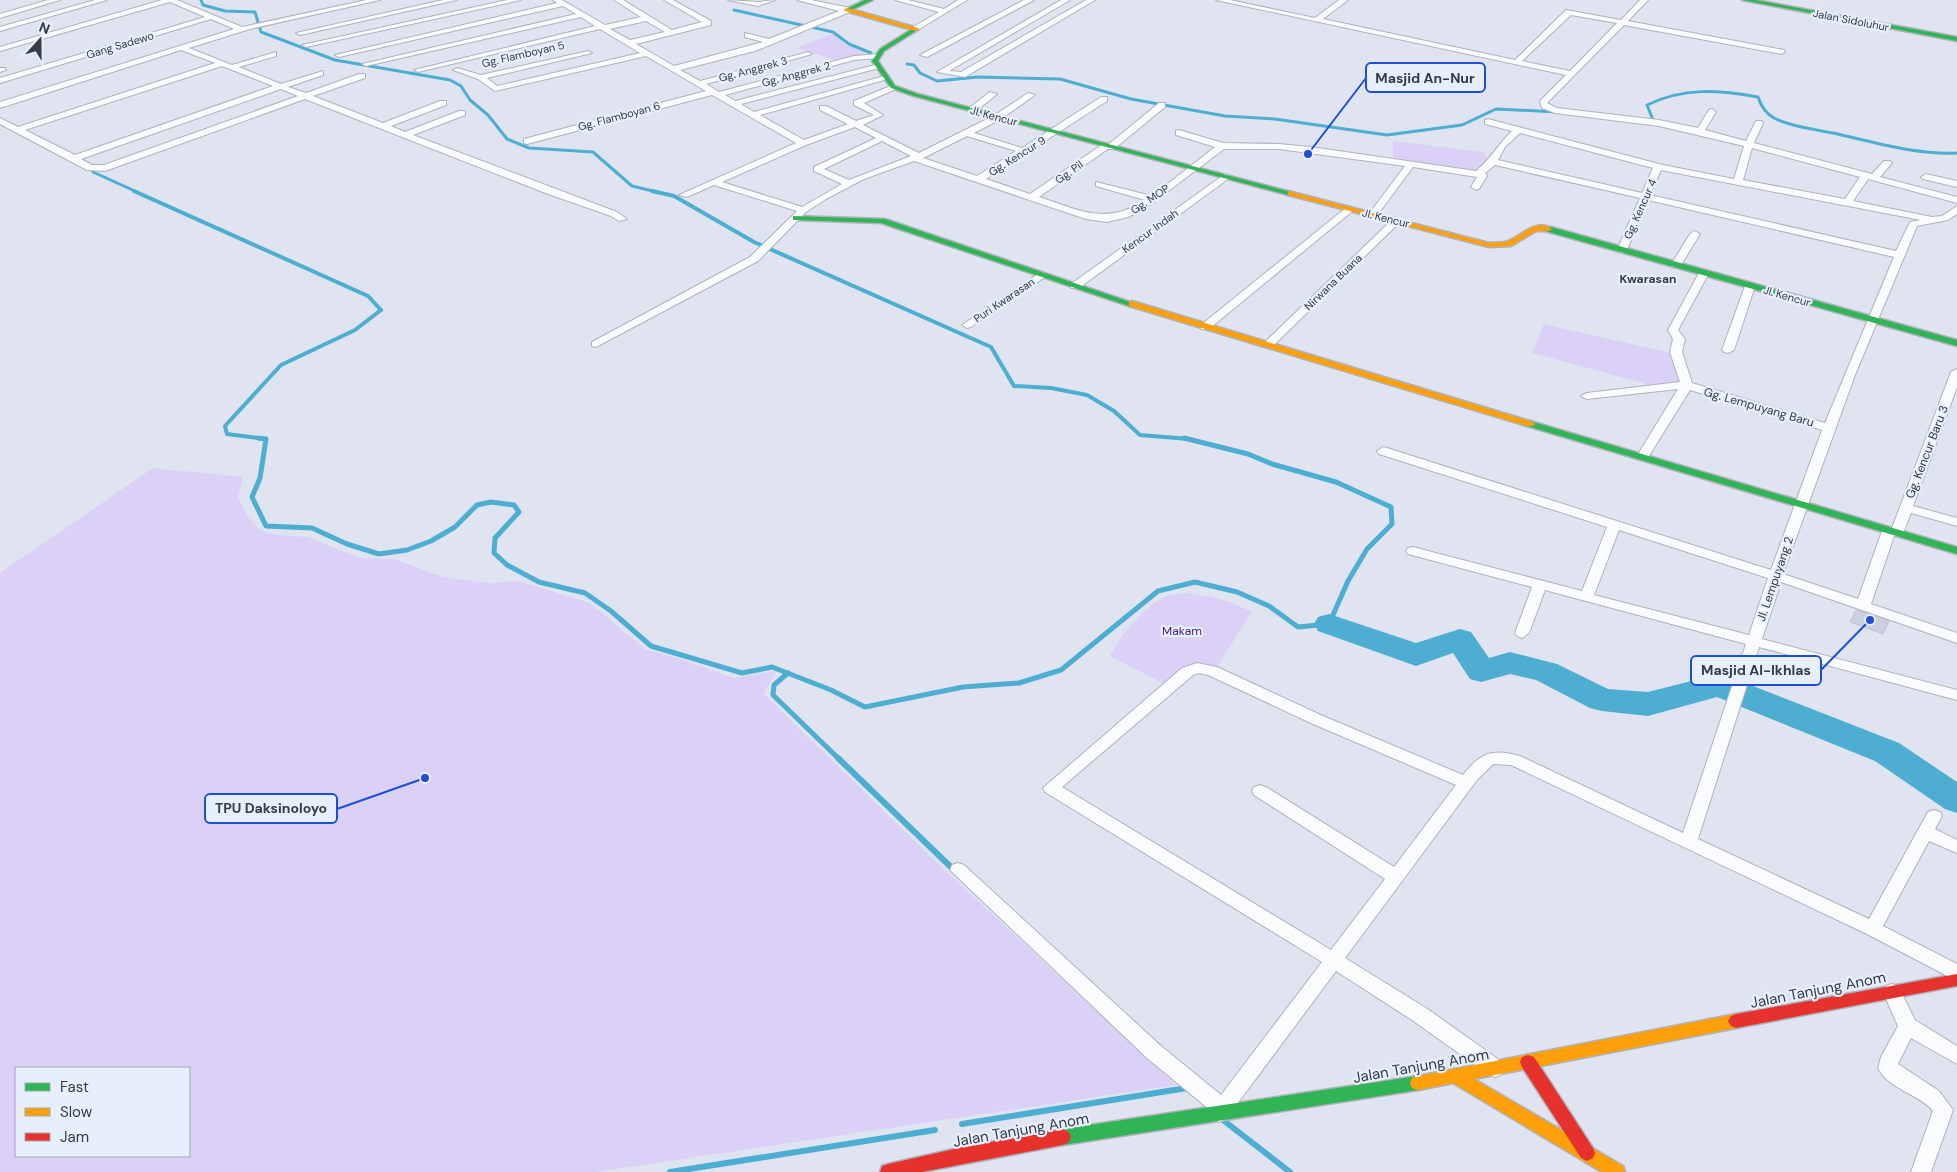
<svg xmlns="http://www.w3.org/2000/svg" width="1957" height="1172" viewBox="0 0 1957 1172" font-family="'DM Sans',sans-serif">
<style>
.green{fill:#dbd1f6;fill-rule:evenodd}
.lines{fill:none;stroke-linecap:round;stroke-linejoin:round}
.stream-far3{stroke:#4daed2;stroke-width:3}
.stream-far2{stroke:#4daed2;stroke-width:4}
.stream-far1{stroke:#4daed2;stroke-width:5}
.stream{stroke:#4daed2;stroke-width:6}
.river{fill:#4daed2;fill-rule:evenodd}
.building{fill:#cccfe2;stroke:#c2c5ce}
.street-casing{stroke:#aeb2bb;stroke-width:2}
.fast-casing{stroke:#aeb2bb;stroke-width:3}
.slow-casing{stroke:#aeb2bb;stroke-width:3}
.jam-casing{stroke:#aeb2bb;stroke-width:3}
.street{fill:#fafbfd;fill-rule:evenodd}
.fast{fill:#30b455;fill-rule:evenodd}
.slow{fill:#ff9f0a;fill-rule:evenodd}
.jam{fill:#e5322d;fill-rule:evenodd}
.labels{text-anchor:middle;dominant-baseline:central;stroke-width:4.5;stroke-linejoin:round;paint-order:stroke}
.far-street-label{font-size:11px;fill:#363a43;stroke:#e8effc}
.far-quarter-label{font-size:12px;font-weight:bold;fill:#363a43;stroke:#e8effc}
.street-label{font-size:12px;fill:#363a43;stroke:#e8effc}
.park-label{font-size:12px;fill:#4d1c7c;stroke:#e8effc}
.near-street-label{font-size:15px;fill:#363a43;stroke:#e8effc}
.leader{fill:none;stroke:#1d4ed8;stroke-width:2}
.callout-dot{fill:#1d4ed8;stroke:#e8effc;stroke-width:2}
.callout{fill:#e8effc;stroke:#1d4ed8;stroke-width:2}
.callout-label{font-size:14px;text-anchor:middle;font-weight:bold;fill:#363a43}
</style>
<rect width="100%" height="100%" fill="#dfe4f0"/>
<g class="green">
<path d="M832,34L839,37L844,44L866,53L839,61L796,48Z"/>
<path d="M1393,141L1484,152L1489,160L1476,172L1393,159Z"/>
<path d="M1544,324L1671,353L1682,383L1646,386L1643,383L1532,353Z"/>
<path d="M153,468L243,477L238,498L248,517L260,530L277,535L308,537L360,558L394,559L443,577L488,583L518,581L590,603L645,649L683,660L734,678L776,671L764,694L936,862L1176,1085L596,1172H0V573ZM16,1068H189V1156H16Z"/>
<path d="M1188,593C1212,596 1231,601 1252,612L1215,670L1207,667L1166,685L1110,656C1122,634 1142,609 1164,597C1171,594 1181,594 1188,593Z"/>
</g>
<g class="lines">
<g class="stream-far3">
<path d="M201,0L203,5L225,11L255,12L261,32L335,60L450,80L461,86L470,100L488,115L507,139L529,148L593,152L632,186L657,192"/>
<path d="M734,10L833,32L849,44L871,53"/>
<path d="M907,64L914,65L920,73L937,81L978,77L1060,79L1131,99L1225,116L1275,119L1387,135L1462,125L1496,109L1558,112"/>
<path d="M1651,123L1653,120L1647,105C1684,87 1718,90 1758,97C1761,106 1765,113 1774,118C1788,126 1816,130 1833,133C1874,142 1915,155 1957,153"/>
<path d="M93,172L137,192"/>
</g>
<g class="stream-far2">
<path d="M134,191L368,296L381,310L355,330L281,365L225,426L227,434L266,439"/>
<path d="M652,191L674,196L754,242L991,347L1014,386L1051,388L1087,395L1114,411L1140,435L1189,439"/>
</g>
<g class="stream-far1">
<path d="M258,438L266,439L260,478L252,497L266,526L312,528L347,544L379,554L407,550L431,541L455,527L477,505L491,502L514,505L519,512L495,538L494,553L507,565L539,582L585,593L611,611L651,646L742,673L772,667L831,690L865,707L963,687L1019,683L1061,670L1158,591L1195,582L1237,592L1269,606L1298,627L1329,624L1348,581L1367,549L1392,524L1391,507L1336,482L1272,464L1248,454L1184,438"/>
<path d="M788,673L774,685L773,695L839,759"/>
</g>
<g class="stream">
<path d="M838,758L955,871"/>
<path d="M1223,1120L1290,1172"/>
<path d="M962,1124L1187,1088"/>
<path d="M670,1172L935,1130"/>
</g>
<path class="river" d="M1329,614L1416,643L1460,629L1471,632L1489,658L1510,652L1557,664L1608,689L1648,692L1719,674L1730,677L1899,743L1957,782V813L1945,809L1875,761L1717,697L1648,716L1602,711L1590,708L1536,680L1510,674L1481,682L1470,679L1453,653L1416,666L1318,631L1314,624L1318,617Z"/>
</g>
<path class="building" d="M1856,610L1889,621L1883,634L1850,622Z"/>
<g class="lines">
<g class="street-casing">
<g id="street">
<path d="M48,0H60L0,18V14Z"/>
<path d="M95,0H107L0,31V27Z"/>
<path d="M162,0H177L242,27L366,0H380L250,29L189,48L232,65L276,52V56L239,67L281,84L323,71V75L288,87L306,93L359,74H365V78L313,96L383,123L440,101H446V105L391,126L405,132L459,111H465V115L413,135L617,212L627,219L619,221L611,216L548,194L305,99L105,171L87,170L0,124V118L18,127L215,63L181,50L0,108V102L234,29L211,19L0,83V78L205,17L170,2L0,51V47ZM222,66L273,86L75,155L25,130ZM281,89L298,96L104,165H92L81,159Z"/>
<path d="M443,0H457L300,35L296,33Z"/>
<path d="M507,0H521L306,47L302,45Z"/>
<path d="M553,0H562L605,25L641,17L614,0H623L672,30L702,22L664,0H673L711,21V25L636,44L674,66L763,42L745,37V33L769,39L839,11L797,0H811L850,8V12L755,51L680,70L700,81L808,52L812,54L706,84L719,92L854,56L879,54V58L854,60L725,95L735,101L879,64V68L741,104L754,112L888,75V79L760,115L804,140L848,124L820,110V106H826L856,121L874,115L854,105V101L893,85L897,87L896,89L864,103L883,115L863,125L919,153L995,115L1028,93L1035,95L1001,119L974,133L1022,148L1101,97H1107V101L986,179L1030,194L1103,144H1109L1159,103H1165V107L1114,149H1108L1039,197C1079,210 1106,226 1145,200L1096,186V182L1152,196L1215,147L1176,135V131L1179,130L1223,143L1279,144L1311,147L1476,171C1491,159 1498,144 1512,131L1485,124V120L1488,119L1663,165L1734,179L1744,146L1659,126L1555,113L1542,108L1540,101L1566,75L1216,0H1230L1315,18L1339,0H1348L1323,19L1515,60L1566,10L1621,20L1640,0H1648L1628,21L1784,50L1785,52L1781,54L1624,25L1547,103L1557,108L1659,120L1698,128L1709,110L1712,109L1716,112L1705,130L1746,141L1756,121H1762L1763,123L1754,143L1872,174L1884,161H1890L1892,163L1880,177L1957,197V203L1868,179L1853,201L1932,217L1942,216L1957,206V214L1948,220L1917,226L1855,375L1783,574L1858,599L1882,531L1884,528H1892L1951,372L1957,369V387L1913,506L1957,518V526L1911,513L1902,536H1894L1871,604L1957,633V643L1781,582L1762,639L1957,690V700L1759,647L1698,839L1869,919L1928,812L1934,810L1940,812L1942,816L1935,829L1957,840V853L1929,841L1883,926L1957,964V981L1867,934L1511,765L1493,764L1477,780L1345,958L1426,1008L1502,1062L1505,1068L1502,1074L1495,1077L1488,1074L1412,1020L1336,971L1226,1119L1219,1122L1212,1119L1210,1110L1147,1058L950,870L952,865L958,863L964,865L1161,1046L1221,1095L1322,962L1045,792L1043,788L1182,668L1197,663L1217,667L1323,716L1463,775C1480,753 1492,748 1520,756L1683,833L1746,644L1545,590L1529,633L1522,638L1517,636L1515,633L1532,587L1408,554L1406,551L1408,548L1413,547L1582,591L1607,527L1379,454L1377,451L1383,447L1387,448L1771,570L1822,430L1690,390L1649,456L1643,460L1637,456L1678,389L1587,399L1581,396L1587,393L1680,382L1670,352L1673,339L1668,330L1699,273L1704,270L1709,273L1678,330L1685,339L1682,352L1692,383L1825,423L1894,257L1648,200L1627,250L1622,253L1617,250L1640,198L1495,165L1485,173L1487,176L1479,189L1476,190L1471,187L1477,177L1413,167L1376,217L1373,218L1368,215L1405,166L1279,149H1224L1146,208L1128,217L1107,222L1086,219L914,161L864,179L826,199L806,212L758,261L596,347L592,346V342L750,257L797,211L714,185L687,197L679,195L796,143L712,95L527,144L524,143V139L706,91L646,56L495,91L478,79L453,70L457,68L481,75L588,51L592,53L487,78L497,86L640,53L600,29L418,72L414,70L595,26L581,17L366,66L362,64L576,14L563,6L339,57L335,55L557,3ZM1571,15L1617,23L1570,71L1522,61ZM646,21L665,32L630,40L610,29ZM855,127L876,138L814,167V171L842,184L802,207L722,182L806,145ZM1520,133L1653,168L1642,193L1498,160L1505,147ZM967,136L1016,151L977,176L923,158ZM882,141L911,156L849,180L824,169ZM1752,148L1860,177L1845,199L1743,180ZM1661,170L1921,220L1910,222L1896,251L1650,195ZM1619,530L1768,578L1749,635L1594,595ZM1198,673L1208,675L1313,724L1456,785L1394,867L1266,787L1260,785L1254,787L1252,791L1254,795L1385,879L1331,950L1062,787L1192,676Z"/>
<path d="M728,0L758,2L775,0L758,6Z"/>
<path d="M895,0H908L944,9L958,0H967L916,31L912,29L913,27L939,12Z"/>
<path d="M1024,0H1034L927,57L920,55Z"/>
<path d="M1061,0H1070L949,71L961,72L1086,0H1095L965,77L937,72Z"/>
<path d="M0,68H5L6,70L0,72Z"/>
<path d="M990,92L997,94L975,112H969V108Z"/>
<path d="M1225,174L1230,177L1228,179L1079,288H1071V284Z"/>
<path d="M1926,174L1957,181V187L1923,179L1921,177Z"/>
<path d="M1347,207L1355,209L1209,329H1201V325Z"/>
<path d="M1393,219L1401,221L1274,345H1266V341Z"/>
<path d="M1695,231L1700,234L1681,265L1680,267H1672L1671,265L1690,234Z"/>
<path d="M1041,272L1045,273V277L971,327L967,328L962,325Z"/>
<path d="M1750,283L1755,286L1734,350L1728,353L1724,352L1722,350L1745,286Z"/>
<path d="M1892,984L1898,986L1915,1020L1957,1046V1064L1911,1038L1898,1064L1939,1091L1953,1110L1931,1172H1911L1933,1111C1918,1093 1889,1090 1878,1068L1881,1057L1898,1026L1883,992L1886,986Z"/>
</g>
</g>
<g class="fast-casing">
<g id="fast">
<path d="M865,0H873L849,11L844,10Z"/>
<path d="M1742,0H1755L1957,37V41Z"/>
<path d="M914,28L919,29L884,51L878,61L895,86L918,94L1295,193L1288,195L914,96L891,88L872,61L880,49Z"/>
<path d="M793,216L885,219L1136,304L1135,306H1129L881,223L796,220H793Z"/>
<path d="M1545,227H1551L1957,340V346L1545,231Z"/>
<path d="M1530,421L1957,547V554L1527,426L1525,424Z"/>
<path d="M1418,1076L1424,1078L1426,1083L1424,1088L1418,1090L1063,1145L1057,1142L1055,1137L1057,1132L1063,1129Z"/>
</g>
</g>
<g class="slow-casing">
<g id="slow">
<path d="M847,8L918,28L919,29L916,31L845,11L844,10Z"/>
<path d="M1288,191L1489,243C1494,242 1500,243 1505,242C1521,238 1535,217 1552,229L1548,231H1536L1511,246L1489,247L1288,195Z"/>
<path d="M1132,301L1533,422L1535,424L1533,426H1527L1129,306V302Z"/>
<path d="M1736,1014L1741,1016L1744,1021L1741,1026L1736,1028L1474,1079L1623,1166L1625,1172H1602L1453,1083L1418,1090L1412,1088L1410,1083L1412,1078L1418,1076Z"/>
</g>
</g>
<g class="jam-casing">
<g id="jam">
<path d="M1957,974V986L1736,1028L1731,1026L1728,1021L1731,1016L1736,1014Z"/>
<path d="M1528,1055L1534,1057L1593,1148L1595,1153L1593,1158L1587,1161L1581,1158L1522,1067L1520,1062L1522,1057Z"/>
<path d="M1063,1129L1069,1132L1071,1137L1069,1142L1063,1145L922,1172H880L882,1166L888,1164L963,1147Z"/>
</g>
</g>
<use href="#street" class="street"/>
<use href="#fast" class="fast"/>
<use href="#slow" class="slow"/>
<use href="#jam" class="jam"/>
</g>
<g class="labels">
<g class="far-street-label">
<text transform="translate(1851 20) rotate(11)">Jalan Sidoluhur</text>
<text transform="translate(120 45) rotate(-17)">Gang Sadewo</text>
<text transform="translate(523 54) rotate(-13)">Gg. Flamboyan 5</text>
<text transform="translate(753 69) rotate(-15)">Gg. Anggrek 3</text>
<text transform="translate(796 74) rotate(-15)">Gg. Anggrek 2</text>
<text transform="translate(619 116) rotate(-15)">Gg. Flamboyan 6</text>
<text transform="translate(994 116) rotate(15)">Jl. Kencur</text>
<text transform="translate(1017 156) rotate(-32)">Gg. Kencur 9</text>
<text transform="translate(1069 172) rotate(-35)">Gg. Pil</text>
<text transform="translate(1150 199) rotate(-34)">Gg. MOP</text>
<text transform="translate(1640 209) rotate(-66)">Gg. Kencur 4</text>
<text transform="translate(1386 218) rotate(14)">Jl. Kencur</text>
<text transform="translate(1150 231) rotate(-36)">Kencur Indah</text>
<text transform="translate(1333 282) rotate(-44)">Nirwana Buana</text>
<text transform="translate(1787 296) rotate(16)">Jl. Kencur</text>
<text transform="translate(1004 300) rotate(-34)">Puri Kwarasan</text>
</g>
<g class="far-quarter-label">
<text x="1648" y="279">Kwarasan</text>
</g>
<g class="street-label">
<text transform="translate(1759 407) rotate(16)">Gg. Lempuyang Baru</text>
<text transform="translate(1927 452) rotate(-69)">Gg. Kencur Baru 3</text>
<text transform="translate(1775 579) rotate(-71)">Jl. Lempuyang 2</text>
</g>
<g class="park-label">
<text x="1182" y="631">Makam</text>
</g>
<g class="near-street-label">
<text transform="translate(1818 990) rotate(-11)">Jalan Tanjung Anom</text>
<text transform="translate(1421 1066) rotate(-10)">Jalan Tanjung Anom</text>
<text transform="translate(1021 1130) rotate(-10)">Jalan Tanjung Anom</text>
</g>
</g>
<path class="leader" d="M1308 154L1366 78M1870 620L1821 670M425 778L337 809"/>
<g class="callout-dot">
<circle cx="1308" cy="154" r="5"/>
<circle cx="1870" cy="620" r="5"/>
<circle cx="425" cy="778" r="5"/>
</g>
<g class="callout">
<rect x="1366" y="63" width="119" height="29" rx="5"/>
<rect x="1691" y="656" width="130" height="29" rx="5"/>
<rect x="205" y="794" width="132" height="29" rx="5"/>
</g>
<g class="callout-label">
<text x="1425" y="83">Masjid An-Nur</text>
<text x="1756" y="675">Masjid Al-Ikhlas</text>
<text x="271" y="813">TPU Daksinoloyo</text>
</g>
<rect x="15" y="1067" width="175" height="90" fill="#e8effc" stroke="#a1a7b2"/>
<rect x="25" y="1083" width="25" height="8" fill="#30b455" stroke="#a1a7b2"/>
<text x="60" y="1092" font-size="15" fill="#363a43">Fast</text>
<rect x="25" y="1108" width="25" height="8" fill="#ff9f0a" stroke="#a1a7b2"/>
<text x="60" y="1117" font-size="15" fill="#363a43">Slow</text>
<rect x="25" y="1133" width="25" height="8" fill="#e5322d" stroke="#a1a7b2"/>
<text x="60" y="1142" font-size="15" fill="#363a43">Jam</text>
<g transform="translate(40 40) rotate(21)" stroke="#e8effc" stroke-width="4" paint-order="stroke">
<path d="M0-4L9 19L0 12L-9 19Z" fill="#363a43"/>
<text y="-8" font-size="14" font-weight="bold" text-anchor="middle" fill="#363a43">N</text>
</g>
</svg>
